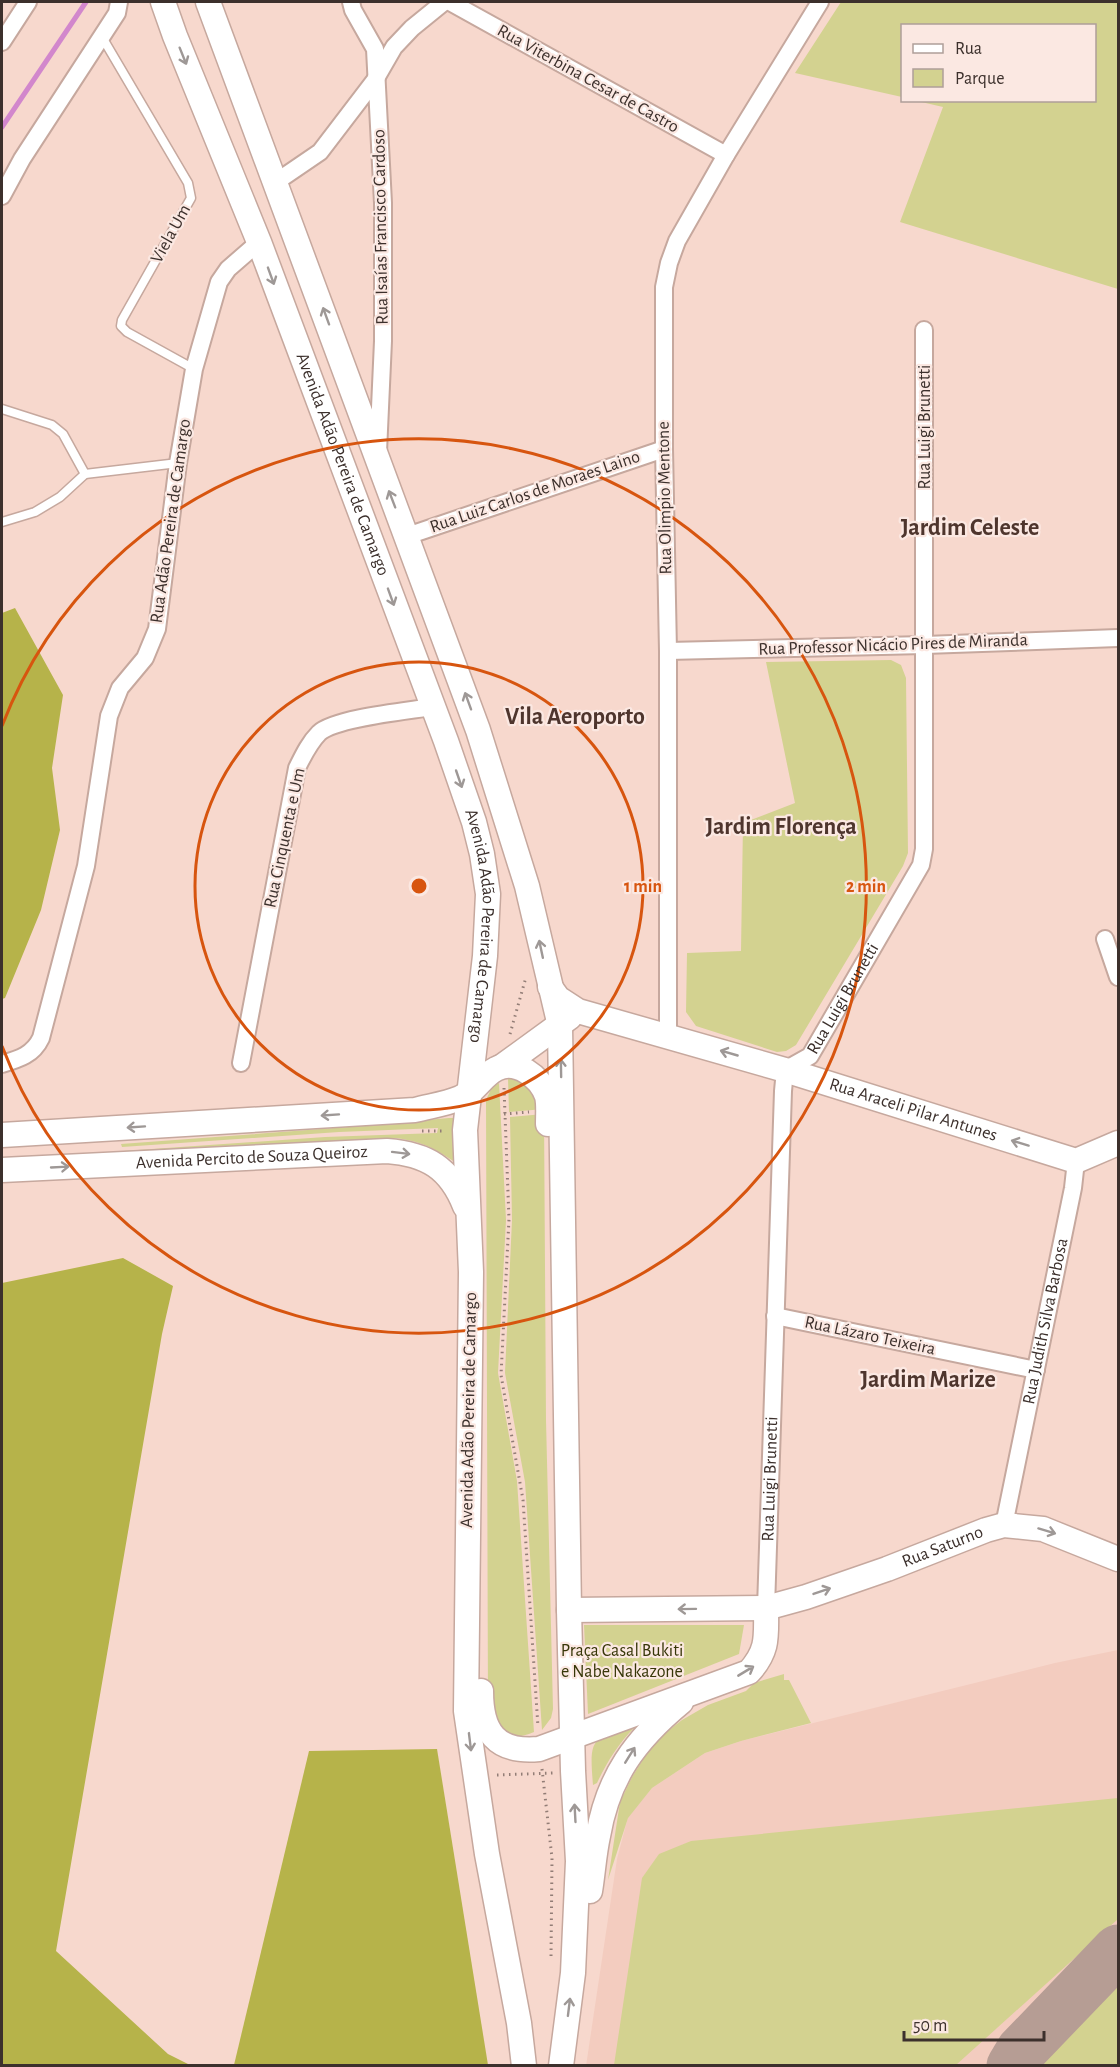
<svg xmlns="http://www.w3.org/2000/svg" width="1120" height="2067" viewBox="0 0 1120 2067" font-family="'Alegreya Sans',sans-serif">
<style>
.built{fill:#f3ccbf}
.green{fill:#d3d290}
.forest{fill:#b6b34a}
.lines{fill:none;stroke-linecap:round;stroke-linejoin:round}
.stream{stroke:#d287cc;stroke-width:5}
.taxiway{stroke:#b69d94;stroke-width:51}
.lane-casing{stroke:#c6a89e;stroke-width:11}
.street-casing{stroke:#c6a89e;stroke-width:20}
.secondary-casing{stroke:#c6a89e;stroke-width:27}
.path{stroke:#927d76;stroke-width:3;stroke-dasharray:1.5 4.5;stroke-linecap:butt}
.lane{stroke:#fff;stroke-width:8}
.street{stroke:#fff;stroke-width:16}
.secondary{stroke:#fff;stroke-width:24}
.oneway{stroke:#9e9896}
.ring{fill:none;stroke:#d7550f;stroke-width:3}
.labels{text-anchor:middle;dominant-baseline:central;stroke-width:4.5;stroke-linejoin:round;paint-order:stroke}
.street-label{font-size:18px;fill:#3c302c;stroke:#fbe8e2}
.park-label{font-size:18px;fill:#373608;stroke:#fbe8e2}
.district-label{font-size:24px;font-weight:bold;fill:#4e352d;stroke:#fbe8e2}
.centre{fill:#d7550f;stroke:#fbe8e2;stroke-width:3}
.ring-label{font-size:18px;text-anchor:middle;font-weight:bold;fill:#d7550f;stroke:#fbe8e2;stroke-width:4.5;stroke-linejoin:round;paint-order:stroke}
</style>
<rect width="100%" height="100%" fill="#f7d8cd"/>
<path class="built" d="M1118,1650V2065L586,2066L617,1859L628,1817L652,1788L705,1753L741,1741L1055,1663Z"/>
<g class="green">
<path d="M841,2H1118V289L900,222L943,107L917,101L1094,100V26H902V97L795,73Z"/>
<path d="M891,660L901,665L906,678L908,853L903,866L796,1045L786,1051L777,1052L696,1026L686,1012L687,953L741,951L743,823L795,803L766,662Z"/>
<path d="M508,1078H524L544,1109L509,1112Z"/>
<path d="M499,1083L506,1220L498,1373L517,1481L534,1732C506,1744 500,1730 488,1707L486,1100L492,1087Z"/>
<path d="M544,1114L546,1420L553,1709L551,1718L542,1730L525,1482L505,1373L512,1220L510,1117Z"/>
<path d="M449,1118H454L457,1122L456,1163C435,1148 420,1141 395,1138L124,1154L123,1151L325,1137L437,1133L438,1128L339,1132L122,1147L121,1144L348,1127Z"/>
<path d="M584,1625H744L739,1654L588,1714Z"/>
<path d="M784,1674V1680H789L811,1723L741,1741L705,1753L652,1788L628,1818L608,1880L620,1802L632,1777L647,1753L664,1734L682,1720L708,1705L746,1691L754,1683Z"/>
<path d="M634,1724L635,1727C618,1744 607,1762 597,1783L593,1785C589,1737 591,1740 634,1724Z"/>
<path d="M1118,1798V1919L956,2065H614L642,1878L659,1854L691,1841Z"/>
<path d="M1118,1975V2065H1027L1034,2054Z"/>
</g>
<g class="forest">
<path d="M15,608L63,695L52,768L60,830L41,910L5,998L2,999V613Z"/>
<path d="M123,1258L173,1286L162,1334L56,1951L168,2054L190,2065H2V1283Z"/>
<path d="M437,1749L488,2065H234L309,1751Z"/>
</g>
<g class="lines">
<path class="stream" d="M2,127L86,2"/>
<path class="taxiway" d="M1012,2066L1021,2051L1118,1950"/>
<g class="lane-casing">
<g id="lane">
<path d="M102,37L188,183L191,198L122,320L121,326L127,332L194,369"/>
<path d="M2,409L52,425L63,434L85,474"/>
<path d="M85,474L178,463"/>
<path d="M2,522L35,512L60,497L85,474"/>
</g>
</g>
<g class="street-casing">
<g id="street">
<path d="M351,2L353,10L375,49L383,203V341L378,452"/>
<path d="M450,2L726,155"/>
<path d="M2,42L28,2"/>
<path d="M276,182L320,152L375,80L394,47L412,28L444,2"/>
<path d="M2,196L22,159L117,13L119,2"/>
<path d="M407,536L664,449"/>
<path d="M668,651L925,645L1118,638"/>
<path d="M1105,939L1118,977"/>
<path d="M668,1035V651L664,449V287L669,263L677,241L726,155L820,2"/>
<path d="M241,1063L297,768C303,756 309,743 319,733C335,718 408,711 432,707"/>
<path d="M2,1064C19,1059 33,1055 41,1038L86,866L109,716L120,688L145,658L157,629L178,463L194,369L219,282L228,269L259,242"/>
<path d="M775,1316L1036,1370"/>
<path id="s1" d="M1004,1525L1073,1188L1076,1161"/>
<path id="s2" d="M766,1608L783,1091L785,1070L810,1056L921,865L924,849V330"/>
</g>
</g>
<g class="secondary-casing">
<g id="secondary">
<path id="s3" d="M163,2L175,36L259,242L446,741L474,822L482,854L488,894L485,956L465,1130L471,1272L466,1711L487,1854L519,2023L524,2066"/>
<path d="M208,2L478,730L527,886L560,1026L569,1610L573,1771L578,1861L573,1973L561,2066"/>
<path id="s4" d="M550,987L558,998L578,1011L785,1070L1076,1161L1118,1143"/>
<path d="M504,1065L570,1017"/>
<path d="M2,1135L415,1110C430,1106 446,1104 460,1098C475,1092 482,1076 496,1069C516,1058 540,1077 547,1096C549,1104 548,1115 548,1124"/>
<path id="s5" d="M2,1170L387,1151C427,1154 450,1168 465,1206"/>
<path id="s6" d="M569,1610L766,1608L806,1597L887,1569L986,1530L1004,1525L1043,1529L1118,1559"/>
<path d="M481,1691C481,1732 496,1753 539,1749L749,1672C769,1650 766,1636 766,1608"/>
<path d="M590,1891C593,1873 594,1854 598,1836C608,1777 635,1740 681,1702"/>
</g>
</g>
<g class="path">
<path d="M510,1034L526,977"/>
<path d="M504,1088L509,1219L501,1375L523,1500L538,1727"/>
<path d="M504,1114L529,1112"/>
<path d="M422,1131H444"/>
<path d="M542,1769L552,1858L551,1957"/>
<path d="M497,1775L553,1773"/>
</g>
<use href="#lane" class="lane"/>
<use href="#street" class="street"/>
<use href="#secondary" class="secondary"/>
</g>
<defs><path id="oneway-shaft" d="M-6 0H5M1.5-3L5.5 0L1.5 3" fill="none" stroke-width="1.6" stroke-linecap="round" stroke-linejoin="round" transform="scale(1.5)"/></defs>
<g class="oneway">
<use href="#oneway-shaft" transform="translate(183 56) rotate(68)"/>
<use href="#oneway-shaft" transform="translate(271 276) rotate(70)"/>
<use href="#oneway-shaft" transform="translate(326 316) rotate(-110)"/>
<use href="#oneway-shaft" transform="translate(392 499) rotate(-111)"/>
<use href="#oneway-shaft" transform="translate(391 597) rotate(70)"/>
<use href="#oneway-shaft" transform="translate(468 701) rotate(-110)"/>
<use href="#oneway-shaft" transform="translate(459 779) rotate(71)"/>
<use href="#oneway-shaft" transform="translate(541 949) rotate(-102)"/>
<use href="#oneway-shaft" transform="translate(729 1053) rotate(-164)"/>
<use href="#oneway-shaft" transform="translate(561 1068) rotate(-91)"/>
<use href="#oneway-shaft" transform="translate(330 1115) rotate(176)"/>
<use href="#oneway-shaft" transform="translate(136 1127) rotate(176)"/>
<use href="#oneway-shaft" transform="translate(1020 1143) rotate(-163)"/>
<use href="#oneway-shaft" transform="translate(401 1153) rotate(7)"/>
<use href="#oneway-shaft" transform="translate(60 1167) rotate(-3)"/>
<use href="#oneway-shaft" transform="translate(1047 1531) rotate(17)"/>
<use href="#oneway-shaft" transform="translate(822 1591) rotate(-19)"/>
<use href="#oneway-shaft" transform="translate(687 1609) rotate(179)"/>
<use href="#oneway-shaft" transform="translate(746 1671) rotate(-31)"/>
<use href="#oneway-shaft" transform="translate(470 1742) rotate(83)"/>
<use href="#oneway-shaft" transform="translate(630 1755) rotate(-58)"/>
<use href="#oneway-shaft" transform="translate(575 1813) rotate(-93)"/>
<use href="#oneway-shaft" transform="translate(569 2007) rotate(-83)"/>
</g>
<g class="ring">
<circle cx="419" cy="886" r="224"/>
<path d="M2 726A447 447 0 1 1 2 1046"/>
</g>
<g class="labels">
<g class="street-label">
<text transform="translate(588 79) rotate(29)">Rua Viterbina Cesar de Castro</text>
<text transform="translate(381 227) rotate(-91)">Rua Isaías Francisco Cardoso</text>
<text transform="translate(171 234) rotate(-61)">Viela Um</text>
<text transform="translate(925 427) rotate(-90)">Rua Luigi Brunetti</text>
<text stroke="none"><textPath href="#s3" startOffset="496">Avenida Adão Pereira de Camargo</textPath></text>
<text transform="translate(535 492) rotate(-19)">Rua Luiz Carlos de Moraes Laino</text>
<text transform="translate(665 498) rotate(-91)">Rua Olimpio Mentone</text>
<text transform="translate(171 521) rotate(-82)">Rua Adão Pereira de Camargo</text>
<text transform="translate(893 645) rotate(-2)">Rua Professor Nicácio Pires de Miranda</text>
<text transform="translate(285 838) rotate(-78)">Rua Cinquenta e Um</text>
<text stroke="none"><textPath href="#s3" startOffset="982">Avenida Adão Pereira de Camargo</textPath></text>
<text stroke="none"><textPath href="#s2" startOffset="633">Rua Luigi Brunetti</textPath></text>
<text stroke="none"><textPath href="#s4" startOffset="387">Rua Araceli Pilar Antunes</textPath></text>
<text stroke="none"><textPath href="#s5" startOffset="250">Avenida Percito de Souza Queiroz</textPath></text>
<text stroke="none"><textPath href="#s1" startOffset="208">Rua Judith Silva Barbosa</textPath></text>
<text transform="translate(870 1336) rotate(12)">Rua Lázaro Teixeira</text>
<text transform="translate(469 1410) rotate(-89)">Avenida Adão Pereira de Camargo</text>
<text stroke="none"><textPath href="#s2" startOffset="129">Rua Luigi Brunetti</textPath></text>
<text stroke="none"><textPath href="#s6" startOffset="384">Rua Saturno</textPath></text>
</g>
<g class="park-label">
<text x="622" y="1651">Praça Casal Bukiti<tspan x="622" dy="21">e Nabe Nakazone</tspan></text>
</g>
<g class="district-label">
<text x="970" y="528">Jardim Celeste</text>
<text x="575" y="717">Vila Aeroporto</text>
<text x="781" y="827">Jardim Florença</text>
<text x="928" y="1380">Jardim Marize</text>
</g>
</g>
<circle cx="419" cy="886" r="9" class="centre"/>
<g class="ring-label">
<text x="643" y="892">1 min</text>
<text x="866" y="892">2 min</text>
</g>
<rect width="1120" height="2067" fill="none" stroke="#3c302c" stroke-width="6"/>
<rect x="901" y="24" width="195" height="78" fill="#fbe8e2" stroke="#af9e99" stroke-width="1.5"/>
<rect x="913" y="44" width="30" height="9" fill="#ffffff" stroke="#af9e99" stroke-width="1.5"/>
<text x="955" y="54" font-size="18" fill="#3c302c">Rua</text>
<rect x="913" y="69" width="30" height="18" fill="#d3d290" stroke="#af9e99" stroke-width="1.5"/>
<text x="955" y="84" font-size="18" fill="#3c302c">Parque</text>
<path d="M904 2031v9h140v-9" fill="none" stroke="#3c302c" stroke-width="3"/>
<text x="913" y="2031" font-size="18" fill="#3c302c" stroke="#fbe8e2" stroke-width="4.5" paint-order="stroke">50 m</text>
</svg>
